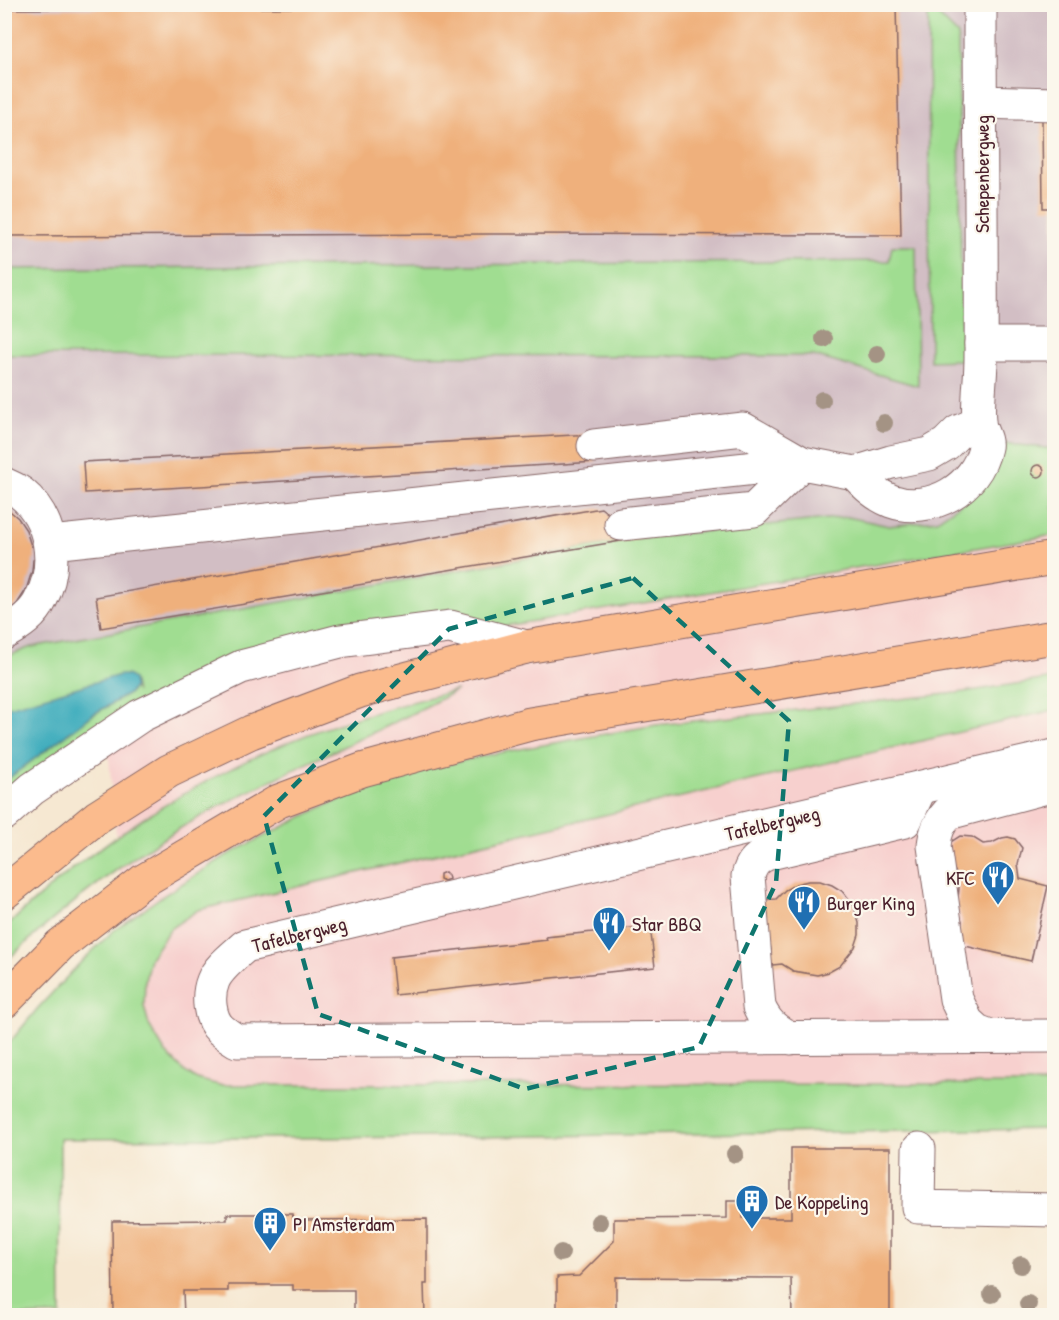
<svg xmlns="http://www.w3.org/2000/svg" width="1059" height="1320" viewBox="0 0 1059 1320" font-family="'Patrick Hand',sans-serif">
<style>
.built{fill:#f7d0ce}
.industrial{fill:#d2bec4}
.green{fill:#a0dd91;stroke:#757e5e;stroke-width:1.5}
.water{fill:#3fadbd;stroke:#446674;stroke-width:1.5}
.building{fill:#efb07c}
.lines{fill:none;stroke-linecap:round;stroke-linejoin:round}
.minor-casing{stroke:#866565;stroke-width:35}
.highway-casing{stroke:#866565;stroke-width:35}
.minor{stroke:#fff;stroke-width:33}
.highway{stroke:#fbbb8d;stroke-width:33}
.tree{fill:#a49384}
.marked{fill:none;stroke:#0f766e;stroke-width:4.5;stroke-dasharray:12 8;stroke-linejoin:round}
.labels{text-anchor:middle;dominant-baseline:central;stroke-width:4.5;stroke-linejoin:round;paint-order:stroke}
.street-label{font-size:20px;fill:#4a1f2b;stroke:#fbf7ec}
.poi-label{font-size:20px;fill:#4a1f2b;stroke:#fbf7ec;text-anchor:start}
</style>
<rect width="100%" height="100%" fill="#fbf7ec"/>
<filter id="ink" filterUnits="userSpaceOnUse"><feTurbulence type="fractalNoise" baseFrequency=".0167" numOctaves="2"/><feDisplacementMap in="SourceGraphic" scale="12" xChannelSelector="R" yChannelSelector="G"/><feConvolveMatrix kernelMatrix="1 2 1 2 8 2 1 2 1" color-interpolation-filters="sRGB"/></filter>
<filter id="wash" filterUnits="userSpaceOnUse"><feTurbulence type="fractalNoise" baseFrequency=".008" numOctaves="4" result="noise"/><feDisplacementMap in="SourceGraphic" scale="24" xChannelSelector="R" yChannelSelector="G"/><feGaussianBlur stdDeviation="1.35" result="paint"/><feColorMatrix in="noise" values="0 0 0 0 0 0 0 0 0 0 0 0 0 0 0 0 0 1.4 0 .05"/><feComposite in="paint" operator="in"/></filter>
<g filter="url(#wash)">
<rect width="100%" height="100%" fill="#f6e8d2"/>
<path class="built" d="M5,5H1054V1102L165,1085L126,947L100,658Z"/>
<path class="industrial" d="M5,5H1054V520L113,685L5,722Z"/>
<g class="green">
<path d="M928,5L958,35L962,360L930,361Z"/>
<path d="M892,246H916L918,386L814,356L5,355V269L889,261Z"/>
<path d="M1003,443L1054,449V535L480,630L309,639L5,804V781L94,714L130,693L134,687L136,692L133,680L5,708V657L31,647L639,538L848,517L889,526L937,520L975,494Z"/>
<path d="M1054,678V710L198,910L170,929L150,958L145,981L144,1006L149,1025L165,1052L185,1072L197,1079L219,1085L1054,1084V1129L478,1137L60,1139L61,1315L5,1316V1048L38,1008L79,964L112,932L158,899L227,855L320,808L385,782L426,769L492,754L656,725L957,693Z"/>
<path d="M457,690C375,736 287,769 205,814C132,854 65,906 5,962V928C91,845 197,777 309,734C357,716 408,703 457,690Z"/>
</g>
<path class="water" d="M120,675H127L133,679L134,687L130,693L94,714L5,781V708Z"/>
<g id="blocks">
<g class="building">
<path d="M896,5L901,235L490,234L4,236V9Z"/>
<path d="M1042,120H1054V208H1043Z"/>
<path d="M592,434L596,462L85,493L83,462Z"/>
<circle cx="1038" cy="471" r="6"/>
<path d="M4,506L18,518L26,530L31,546L34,547L35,559L33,560L32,571L26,590L17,604L4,615Z"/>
<path d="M601,508L639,538L101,628L96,597Z"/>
<path d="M960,836L972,837L983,844L992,843L1002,838L1008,837L1015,839L1022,848L1018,864L1020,879L1048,886L1031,961L956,944L962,921L957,906L959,889L958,879L952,864L949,843Z"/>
<path d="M445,872L448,875L449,879L444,881L440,879V874Z"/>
<path d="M808,881H820L832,885L842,891L854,906L859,923V935L855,947L840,966L829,972L817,975L793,971L782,964L763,966L761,951L771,950L766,920L768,915L758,916L756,900L776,899L785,890L796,884Z"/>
<path d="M650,926L655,967L395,995L391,957L547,940L546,937Z"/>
<path d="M791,1148H890V1316H792L791,1278L616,1277V1316H557V1277L579,1276L614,1241V1219L727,1218V1201H743V1218H791Z"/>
<path d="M227,1214H292L293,1220L427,1219V1284H424L425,1316H354V1290H293V1285H228V1291H183L184,1316H113L112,1221L227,1220Z"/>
</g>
</g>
</g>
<g filter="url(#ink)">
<use href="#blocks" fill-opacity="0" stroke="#866565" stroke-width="1.5"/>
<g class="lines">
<g class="minor-casing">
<g id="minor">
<path d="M980,102L1054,104"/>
<path d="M981,344H1054"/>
<path d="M594,446L743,429L802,463L754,510L621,524"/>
<path d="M855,473C865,485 876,495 891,501C930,515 977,488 985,447C987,439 979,430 979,422C977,401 981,379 981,358C982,240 980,122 980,4"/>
<path d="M4,484C10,487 16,489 21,493C52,518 59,565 41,599C34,615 19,625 4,633"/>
<path d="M51,543L802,463L855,473L891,462L929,454L946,444L958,432L979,423"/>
<path d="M1054,756L245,946C234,956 218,968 213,981C207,996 209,1019 221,1030C226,1034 232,1038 237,1041L1054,1036"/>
<path d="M4,814L32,789L140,716L241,667L340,641L450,627L526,647"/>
<path d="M990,1036L977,1031L967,1022L956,999L934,846C935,832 939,823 948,813L1054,785"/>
<path d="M791,1038C775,1031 766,1023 759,1007L748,876C751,865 755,859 766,854L905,821L920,788"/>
<path d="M919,1149L918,1207L1054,1210"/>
</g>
</g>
<g class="highway-casing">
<g id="highway">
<path d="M4,893L97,817L169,771L251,732L360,691L526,647L1054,558"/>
<path d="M4,1002L60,945L143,881L279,801L362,770L530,724L1054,637"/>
</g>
</g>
<use href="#minor" class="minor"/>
<use href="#highway" class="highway"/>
</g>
<g class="tree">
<circle cx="824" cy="339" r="9"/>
<circle cx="877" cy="354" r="9"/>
<circle cx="822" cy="400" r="9"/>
<circle cx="884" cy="423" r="9"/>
<circle cx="735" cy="1154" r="9"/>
<circle cx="599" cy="1222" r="9"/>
<circle cx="561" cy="1253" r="9"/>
<circle cx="1021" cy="1265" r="9"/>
<circle cx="992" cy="1294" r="9"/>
<circle cx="1028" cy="1304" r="9"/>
</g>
</g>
<path class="marked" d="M633,578L789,721L776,883L699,1047L525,1089L318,1014L264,816L449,629Z"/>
<defs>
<g id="restaurant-pin" transform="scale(1.725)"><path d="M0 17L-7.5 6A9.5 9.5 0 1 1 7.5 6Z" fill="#1f6fb2" stroke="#fbf7ec"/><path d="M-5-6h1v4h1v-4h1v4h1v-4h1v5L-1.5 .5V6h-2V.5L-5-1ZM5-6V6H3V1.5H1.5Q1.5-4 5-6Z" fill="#fff"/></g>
<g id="building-pin" transform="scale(1.725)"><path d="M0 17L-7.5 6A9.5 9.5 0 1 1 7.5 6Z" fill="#1f6fb2" stroke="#fbf7ec"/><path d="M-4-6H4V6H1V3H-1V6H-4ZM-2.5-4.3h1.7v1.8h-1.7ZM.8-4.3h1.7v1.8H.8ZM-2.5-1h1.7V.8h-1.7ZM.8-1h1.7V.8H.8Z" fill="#fff"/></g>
</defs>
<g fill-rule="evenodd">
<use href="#restaurant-pin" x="998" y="877"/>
<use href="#restaurant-pin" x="804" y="902"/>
<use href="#restaurant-pin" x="609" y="923"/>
<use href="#building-pin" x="752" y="1201"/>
<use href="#building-pin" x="270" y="1223"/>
</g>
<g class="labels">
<g class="street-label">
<text transform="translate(981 174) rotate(-90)">Schepenbergweg</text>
<text transform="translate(772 823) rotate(-13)">Tafelbergweg</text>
<text transform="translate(299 934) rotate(-14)">Tafelbergweg</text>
</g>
<g class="poi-label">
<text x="975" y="877" text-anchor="end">KFC</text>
<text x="827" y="902">Burger King</text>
<text x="632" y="923">Star BBQ</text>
<text x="775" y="1201">De Koppeling</text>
<text x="293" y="1223">PI Amsterdam</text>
</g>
</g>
<rect width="1059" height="1320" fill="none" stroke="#fbf7ec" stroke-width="24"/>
</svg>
